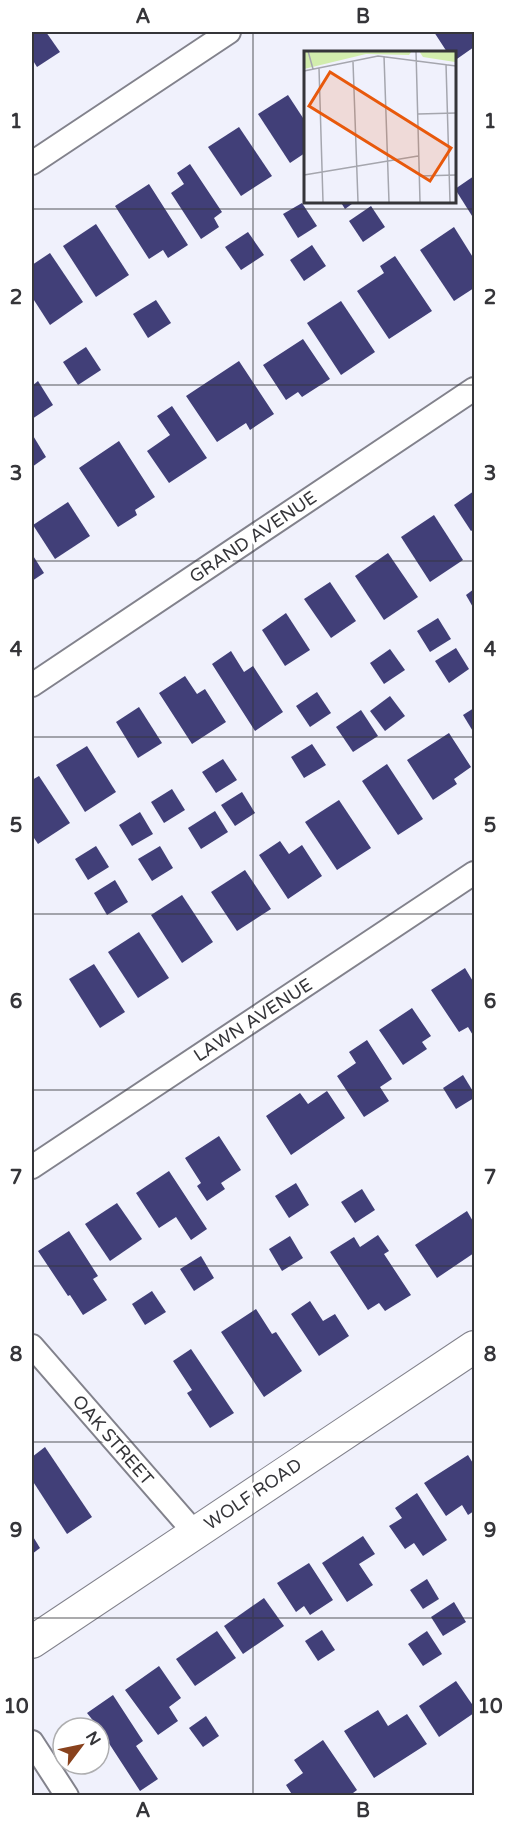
<svg xmlns="http://www.w3.org/2000/svg" width="506" height="1827" viewBox="0 0 506 1827" font-family="'Varela Round',sans-serif">
<style>
.building{fill:#413f78}
.lines{fill:none;stroke-linecap:round;stroke-linejoin:round}
.minor-casing{stroke:#82828c;stroke-width:26}
.secondary-casing{stroke:#82828c;stroke-width:34}
.minor{stroke:#fff;stroke-width:22}
.secondary{stroke:#fff;stroke-width:32}
.grid{fill:none;stroke:#353539;stroke-width:1.5;stroke-opacity:0.55}
.labels{text-anchor:middle;dominant-baseline:central;stroke-width:6;stroke-linejoin:round;paint-order:stroke}
.street-label{font-size:18px;fill:#353539;stroke:#fff}
.inset-road{fill:none;stroke:#a5a6ae;stroke-width:1.5}
.view{fill:#e8590c;fill-opacity:0.15;stroke:#e8590c;stroke-width:3}
.inset-edge{fill:none;stroke:#353539;stroke-width:3}
.neatline{fill:none;stroke:#353539;stroke-width:2}
.grid-label{font-size:20px;text-anchor:middle;font-weight:bold;fill:#353539}
</style>
<rect width="100%" height="100%" fill="#f0f1fc"/>
<g class="building">
<path d="M32,32H46L60,52L37,67L32,59Z"/>
<path d="M434,32H474V47L454,61V52H447Z"/>
<path d="M288,95L305,121V153L290,163L258,114Z"/>
<path d="M239,127L272,176L241,196L208,147Z"/>
<path d="M190,164L222,212L214,218L219,227L201,239L171,193L184,184L177,173Z"/>
<path d="M474,176V219L455,189Z"/>
<path d="M149,184L188,245L168,258L163,250L149,259L115,206Z"/>
<path d="M340,201H356L345,209Z"/>
<path d="M302,203L317,226L298,238L283,214Z"/>
<path d="M371,206L385,227L363,242L349,221Z"/>
<path d="M96,224L129,275L96,297L63,246Z"/>
<path d="M454,227L474,259V288L454,301L420,250Z"/>
<path d="M248,232L264,255L241,270L225,247Z"/>
<path d="M312,245L326,266L304,281L290,260Z"/>
<path d="M50,253L83,302L50,325L32,297V265Z"/>
<path d="M395,256L432,311L389,339L357,291L384,273L380,266Z"/>
<path d="M156,300L171,323L148,338L133,314Z"/>
<path d="M341,301L375,352L341,375L307,323Z"/>
<path d="M303,339L330,379L302,397L298,392L286,400L263,365Z"/>
<path d="M86,347L101,370L78,385L63,362Z"/>
<path d="M239,361L274,414L250,430L246,423L217,442L186,396Z"/>
<path d="M38,381L53,405L32,419V386Z"/>
<path d="M172,406L207,458L169,483L147,451L170,435L157,416Z"/>
<path d="M32,434L46,457L32,467Z"/>
<path d="M119,441L155,497L135,510L137,515L118,527L79,468Z"/>
<path d="M474,491V529L471,531L454,505Z"/>
<path d="M68,502L90,536L55,559L33,525Z"/>
<path d="M434,515L463,560L430,582L401,537Z"/>
<path d="M388,553L418,597L384,620L355,576Z"/>
<path d="M32,554L44,573L32,581Z"/>
<path d="M330,582L356,621L331,638L304,599Z"/>
<path d="M474,589V609L466,595Z"/>
<path d="M286,613L310,650L285,666L262,630Z"/>
<path d="M438,618L451,639L430,652L417,631Z"/>
<path d="M456,648L469,669L449,683L435,661Z"/>
<path d="M390,649L405,670L384,684L370,663Z"/>
<path d="M231,651L244,672L253,666L283,712L255,731L212,664Z"/>
<path d="M185,676L197,694L205,689L226,722L192,744L159,693Z"/>
<path d="M317,692L331,713L310,727L296,706Z"/>
<path d="M390,696L405,716L385,731L370,711Z"/>
<path d="M139,707L162,743L138,758L116,722Z"/>
<path d="M474,708V733L463,715Z"/>
<path d="M361,710L378,736L353,752L336,727Z"/>
<path d="M449,733L471,767L454,779L457,784L433,800L407,760Z"/>
<path d="M312,744L326,765L304,778L291,757Z"/>
<path d="M87,746L116,792L85,812L56,765Z"/>
<path d="M223,759L237,780L216,793L202,772Z"/>
<path d="M387,764L423,819L398,835L362,781Z"/>
<path d="M39,776L70,823L38,844L32,835V780Z"/>
<path d="M172,789L185,810L164,823L151,802Z"/>
<path d="M242,792L255,813L235,826L221,805Z"/>
<path d="M339,800L371,848L337,870L305,822Z"/>
<path d="M215,811L228,832L201,849L188,828Z"/>
<path d="M140,812L153,834L132,846L119,825Z"/>
<path d="M280,841L289,854L302,845L322,876L288,899L259,855Z"/>
<path d="M96,846L109,867L88,880L75,859Z"/>
<path d="M160,846L173,868L152,881L138,859Z"/>
<path d="M245,870L271,909L237,931L211,892Z"/>
<path d="M115,880L128,902L107,915L94,893Z"/>
<path d="M182,895L213,942L182,963L151,915Z"/>
<path d="M139,932L169,978L138,998L108,952Z"/>
<path d="M94,964L125,1012L100,1028L69,979Z"/>
<path d="M465,968L474,983V1037L468,1027L459,1032L431,990Z"/>
<path d="M412,1008L431,1036L422,1042L427,1049L403,1065L379,1030Z"/>
<path d="M367,1040L392,1079L380,1087L389,1101L364,1117L337,1076L356,1063L349,1052Z"/>
<path d="M463,1075L474,1093V1098L456,1109L443,1088Z"/>
<path d="M327,1091L345,1118L291,1155L266,1116L300,1093L308,1104Z"/>
<path d="M219,1136L241,1170L221,1183L225,1189L207,1201L197,1186L201,1183L185,1158Z"/>
<path d="M169,1171L207,1229L191,1240L176,1217L159,1228L136,1193Z"/>
<path d="M296,1183L309,1205L289,1218L275,1196Z"/>
<path d="M362,1189L375,1210L355,1223L341,1202Z"/>
<path d="M117,1203L142,1239L110,1261L85,1224Z"/>
<path d="M467,1211L474,1223V1253L437,1278L415,1245Z"/>
<path d="M69,1231L98,1276L93,1279L107,1300L83,1315L70,1295L68,1296L38,1251Z"/>
<path d="M378,1235L389,1251L384,1254L411,1295L385,1311L379,1303L368,1310L330,1252L354,1237L360,1247Z"/>
<path d="M290,1236L303,1258L282,1271L269,1249Z"/>
<path d="M201,1256L214,1278L194,1291L180,1269Z"/>
<path d="M152,1291L166,1312L145,1325L132,1304Z"/>
<path d="M310,1301L323,1321L335,1314L349,1336L319,1356L291,1314Z"/>
<path d="M256,1309L272,1334L276,1332L302,1371L264,1397L221,1332Z"/>
<path d="M191,1349L234,1413L210,1428L187,1393L192,1390L173,1361Z"/>
<path d="M45,1447L92,1517L67,1534L32,1480V1457Z"/>
<path d="M468,1455L474,1465V1511L468,1515L462,1505L446,1516L424,1483Z"/>
<path d="M417,1493L447,1540L423,1556L414,1543L405,1549L389,1526L402,1518L395,1508Z"/>
<path d="M32,1535L40,1548L32,1554Z"/>
<path d="M363,1536L375,1554L359,1564L373,1585L347,1602L322,1563Z"/>
<path d="M309,1563L333,1600L310,1615L304,1606L296,1612L277,1583Z"/>
<path d="M427,1579L439,1599L423,1609L410,1590Z"/>
<path d="M264,1598L284,1626L243,1654L224,1626Z"/>
<path d="M454,1602L466,1622L443,1636L431,1617Z"/>
<path d="M322,1630L335,1650L318,1661L305,1641Z"/>
<path d="M217,1631L236,1658L195,1686L176,1659Z"/>
<path d="M427,1631L442,1654L423,1666L408,1644Z"/>
<path d="M159,1666L181,1698L169,1707L178,1721L158,1735L125,1690Z"/>
<path d="M456,1681L474,1707V1713L439,1737L419,1706Z"/>
<path d="M113,1695L143,1741L136,1746L158,1779L140,1791L99,1728L87,1713Z"/>
<path d="M378,1710L388,1726L407,1714L427,1744L374,1778L344,1731Z"/>
<path d="M206,1716L219,1736L203,1747L189,1728Z"/>
<path d="M323,1740L357,1790L349,1796H293L286,1785L303,1773L294,1760Z"/>
</g>
<g class="lines">
<g class="minor-casing">
<g id="minor">
<path d="M32,163L229,32"/>
<path d="M32,685L474,389"/>
<path d="M32,1167L474,873"/>
<path d="M32,1346L195,1533"/>
<path d="M32,1742L67,1796"/>
</g>
</g>
<g class="secondary-casing">
<path id="secondary" d="M32,1642L474,1347"/>
</g>
<use href="#minor" class="minor"/>
<use href="#secondary" class="secondary"/>
</g>
<path class="grid" d="M253,32V1796M32,209H474M32,385H474M32,561H474M32,737H474M32,914H474M32,1090H474M32,1266H474M32,1442H474M32,1618H474"/>
<g class="labels">
<g class="street-label">
<text transform="translate(253 537) rotate(-34)">GRAND AVENUE</text>
<text transform="translate(253 1020) rotate(-33)">LAWN AVENUE</text>
<text transform="translate(113 1440) rotate(49)">OAK STREET</text>
<text transform="translate(253 1494) rotate(-34)">WOLF ROAD</text>
</g>
</g>
<g transform="translate(304 51)">
<rect width="152" height="152" fill="#f0f1fc"/>
<path d="M0,0H108L105,4L62,3L0,18ZM115,0H151V11L119,6Z" fill="#d2edad"/>
<path class="inset-road" d="M4,0L9,18M112,0L116,151M80,5L85,151M49,11L54,151M142,13L146,151M15,17L19,151M0,20L74,5L152,15M114,63L152,62M0,124L114,105M115,125L152,124"/>
<path class="view" d="M26,21L147,97L126,130L5,55Z"/>
<rect width="152" height="152" class="inset-edge"/>
</g>
<rect width="506" height="1827" fill="none" stroke="#ffffff" stroke-width="66"/>
<g transform="translate(81 1746) rotate(58)"><circle r="28" fill="#ffffff" stroke="#aeaeb0" stroke-width="1.5"/>
<path d="M0-4.5L10 22L0 15L-10 22Z" fill="#89421d"/>
<text y="-9" font-size="16" font-weight="bold" text-anchor="middle" fill="#353539">N</text>
</g>
<rect x="33" y="33" width="440" height="1761" class="neatline"/>
<g class="grid-label">
<text x="143" y="23">A</text>
<text x="363" y="23">B</text>
<text x="16" y="128">1</text>
<text x="490" y="128">1</text>
<text x="16" y="304">2</text>
<text x="490" y="304">2</text>
<text x="16" y="480">3</text>
<text x="490" y="480">3</text>
<text x="16" y="656">4</text>
<text x="490" y="656">4</text>
<text x="16" y="832">5</text>
<text x="490" y="832">5</text>
<text x="16" y="1008">6</text>
<text x="490" y="1008">6</text>
<text x="16" y="1184">7</text>
<text x="490" y="1184">7</text>
<text x="16" y="1361">8</text>
<text x="490" y="1361">8</text>
<text x="16" y="1537">9</text>
<text x="490" y="1537">9</text>
<text x="16" y="1713">10</text>
<text x="490" y="1713">10</text>
<text x="143" y="1817">A</text>
<text x="363" y="1817">B</text>
</g>
</svg>
